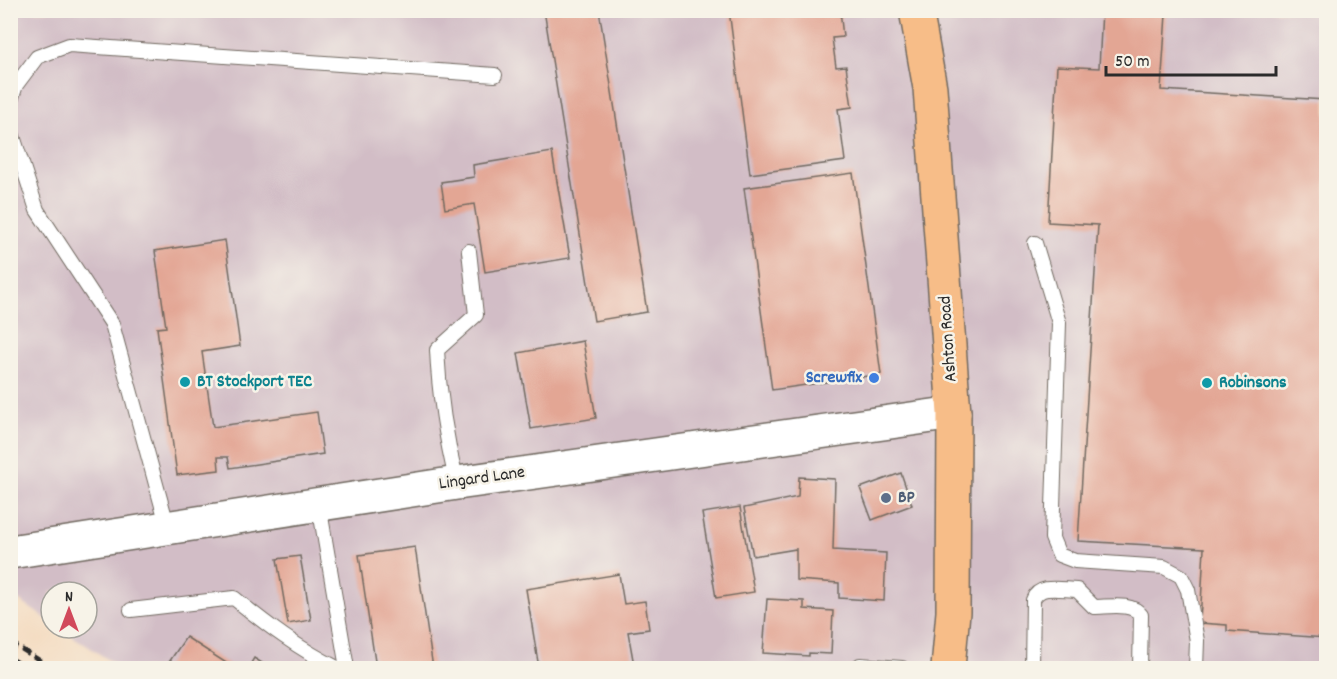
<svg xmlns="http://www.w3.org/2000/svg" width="1337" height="679" viewBox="0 0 1337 679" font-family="Dekko,sans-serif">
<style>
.industrial{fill:#d2bdc6}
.building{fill:#e3a694}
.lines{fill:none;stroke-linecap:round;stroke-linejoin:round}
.service-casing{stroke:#716960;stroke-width:16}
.tertiary-casing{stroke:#716960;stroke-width:36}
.trunk-casing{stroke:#716960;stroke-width:36}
.service{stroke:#fff;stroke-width:14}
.tertiary{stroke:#fff;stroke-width:33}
.trunk{stroke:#f7bd88;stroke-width:33}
.rail{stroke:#2b2b2b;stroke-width:4.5;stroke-dasharray:9 4.5;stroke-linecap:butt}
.shop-dot{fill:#3f7fe0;stroke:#f7f3e8;stroke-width:2}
.culture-dot{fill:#0f9aa8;stroke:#f7f3e8;stroke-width:2}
.service-dot{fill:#5c6f8a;stroke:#f7f3e8;stroke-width:2}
.labels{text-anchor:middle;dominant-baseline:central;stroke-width:5;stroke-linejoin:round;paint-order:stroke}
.street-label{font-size:18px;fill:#2b2b2b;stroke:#f7f3e8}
.shop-label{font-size:18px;font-weight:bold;fill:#366cbe;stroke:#f7f3e8;text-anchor:end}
.culture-label{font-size:18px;font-weight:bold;fill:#0d838f;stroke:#f7f3e8;text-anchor:start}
.service-label{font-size:18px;font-weight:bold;fill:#4e5e75;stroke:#f7f3e8;text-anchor:start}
</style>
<rect width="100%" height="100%" fill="#f7f3e8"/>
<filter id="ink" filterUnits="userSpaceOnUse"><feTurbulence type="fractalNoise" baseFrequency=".0167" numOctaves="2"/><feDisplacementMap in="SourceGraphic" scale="12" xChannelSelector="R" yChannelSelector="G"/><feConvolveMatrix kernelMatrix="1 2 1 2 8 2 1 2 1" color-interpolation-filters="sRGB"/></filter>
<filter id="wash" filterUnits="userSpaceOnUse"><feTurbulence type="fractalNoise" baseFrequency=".008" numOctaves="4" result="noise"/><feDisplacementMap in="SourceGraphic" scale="24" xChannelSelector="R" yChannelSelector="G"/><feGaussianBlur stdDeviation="1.35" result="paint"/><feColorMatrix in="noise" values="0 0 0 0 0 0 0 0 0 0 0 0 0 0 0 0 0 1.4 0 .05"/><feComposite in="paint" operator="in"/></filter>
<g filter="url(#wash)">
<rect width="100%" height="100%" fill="#f4dcc1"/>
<path class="industrial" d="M10,11H1326V668H121L60,628H87V592H51V622L11,595Z"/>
<g id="blocks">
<g class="building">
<path d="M544,10H599L647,312L594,321Z"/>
<path d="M729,10H840L843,37L832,38L836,67L846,66L852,107L838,109L845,161L750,174Z"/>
<path d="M1102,10L1166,14L1161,90L1326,100V542H1323L1322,554H1326V638L1227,631V625L1200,623L1204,548L1078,541L1098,225L1048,222L1057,66L1099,68Z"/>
<path d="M552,152L570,258L485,272L474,204L445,209L441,182L474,177L473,165Z"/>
<path d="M853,173L881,374L772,390L744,188Z"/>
<path d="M10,205L18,225L10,227Z"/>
<path d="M225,240L240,346L202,352L213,427L317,412L323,454L230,468L228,457H218L219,470L177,475L157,328L166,327L155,251Z"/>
<path d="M583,341L596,418L531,429L518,353Z"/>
<path d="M901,473L912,505L872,520L860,488Z"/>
<path d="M799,477L835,479L833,550L886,553L884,601L839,598V583L796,580V549L753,556L744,508L798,497Z"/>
<path d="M740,507L754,592L716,598L702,513Z"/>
<path d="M415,547L433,668H376L359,555Z"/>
<path d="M300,556L311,620L288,624L277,559Z"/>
<path d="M619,574L624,604L645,601L649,629L628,632L634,665L612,668H539L526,589Z"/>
<path d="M767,599L804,601V609L833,611L831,654L809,653V656L763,653Z"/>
<path d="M186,637L234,668H165Z"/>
<path d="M254,658L270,668H248Z"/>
</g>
</g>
</g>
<g filter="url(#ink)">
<use href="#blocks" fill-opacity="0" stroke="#716960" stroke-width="1.5"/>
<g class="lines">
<g class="service-casing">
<g id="service">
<path d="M10,103L16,85L37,57L69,45L495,75"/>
<path d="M10,127L37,210L112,324L168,528"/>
<path d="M1035,243L1059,323L1052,538L1059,555L1075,561L1164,567L1181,576L1188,590L1197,641L1196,668"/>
<path d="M457,483C446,439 439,394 437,350L476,315L469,251"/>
<path d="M319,505L347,668"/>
<path d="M131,610L234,598C267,625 299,649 337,668"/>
<path d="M860,668V665L902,668"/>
<path d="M1032,668L1033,600C1039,583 1062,590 1077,590L1094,607C1109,607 1132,602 1141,615L1140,668"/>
</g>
</g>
<g class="tertiary-casing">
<path id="tertiary" d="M10,552L457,483L954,413"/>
</g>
<g class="trunk-casing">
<path id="trunk" d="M916,10L930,88L954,413L953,612L948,668"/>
</g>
<use href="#service" class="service"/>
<use href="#tertiary" class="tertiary"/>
<use href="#trunk" class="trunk"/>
<g class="rail">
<path d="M10,642L52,668"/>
<path d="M10,658L27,668"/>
</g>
</g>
</g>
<circle class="shop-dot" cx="874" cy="378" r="6"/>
<g class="culture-dot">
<circle cx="185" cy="382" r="6"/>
<circle cx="1207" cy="383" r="6"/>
</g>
<circle class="service-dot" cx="886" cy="498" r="6"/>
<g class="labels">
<g class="street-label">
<text transform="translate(949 339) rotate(-94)">Ashton Road</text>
<text transform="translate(482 479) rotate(-8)">Lingard Lane</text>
</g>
<g class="shop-label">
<text x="862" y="378">Screwfix</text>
</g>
<g class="culture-label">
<text x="197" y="382">BT Stockport TEC</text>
<text x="1219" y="383">Robinsons</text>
</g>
<g class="service-label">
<text x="898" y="498">BP</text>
</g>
</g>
<rect width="1337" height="679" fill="none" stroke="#f7f3e8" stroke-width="36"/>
<g transform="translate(69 610)"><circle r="28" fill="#f7f3e8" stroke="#a5a39c" stroke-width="1.5"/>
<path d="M0-4.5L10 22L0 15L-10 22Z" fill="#d1495b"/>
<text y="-9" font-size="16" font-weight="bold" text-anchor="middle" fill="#2b2b2b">N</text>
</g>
<path d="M1106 66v9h170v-9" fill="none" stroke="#2b2b2b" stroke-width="3"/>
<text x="1115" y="66" font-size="18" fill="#2b2b2b" stroke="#f7f3e8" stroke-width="4.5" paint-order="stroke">50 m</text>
</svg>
